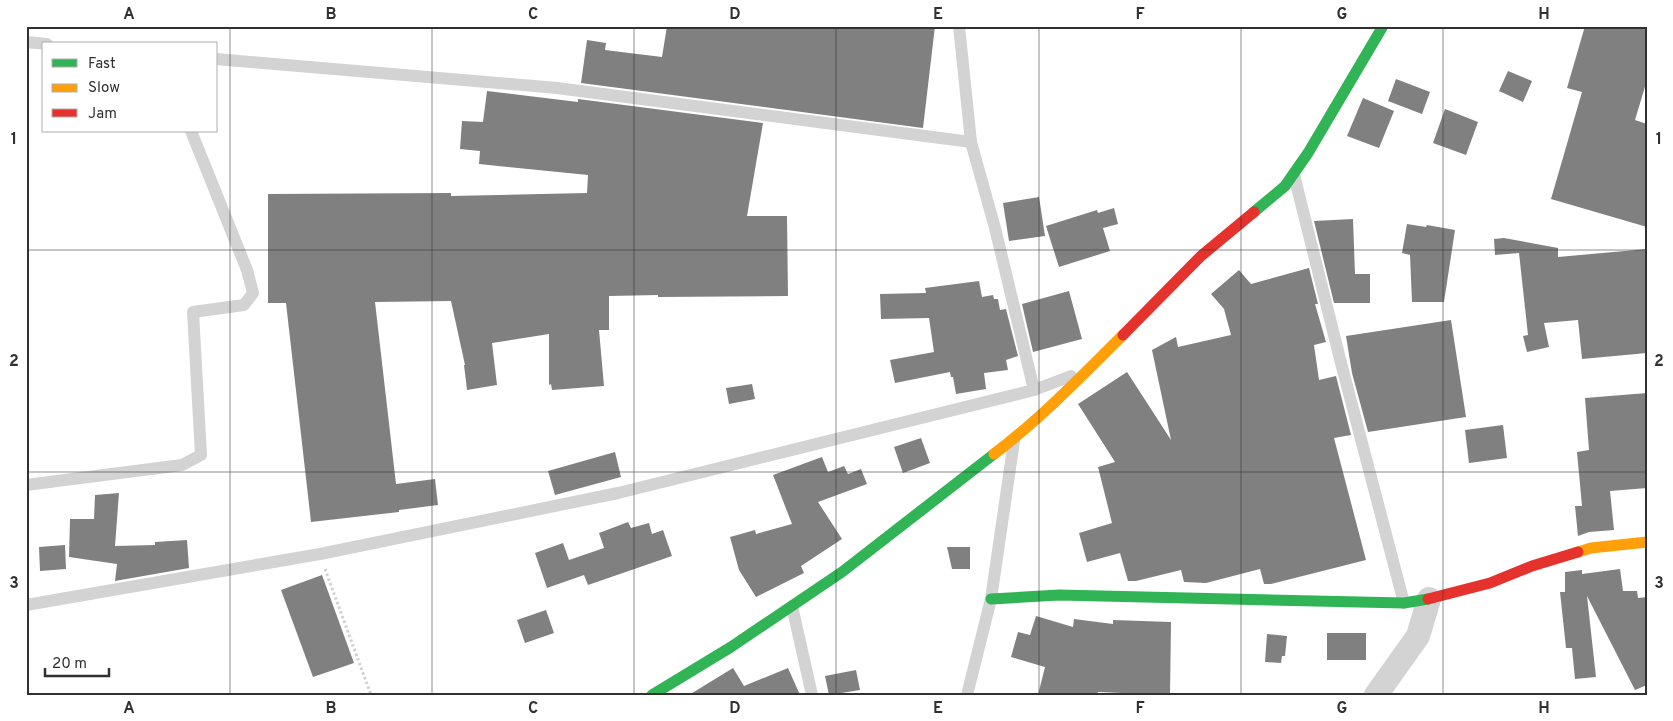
<svg xmlns="http://www.w3.org/2000/svg" width="1673" height="721" viewBox="0 0 1673 721" font-family="Overpass,sans-serif">
<style>
.building{fill:#808080}
.lines{fill:none;stroke-linecap:round;stroke-linejoin:round}
.path{stroke:#d1d1d1;stroke-width:3;stroke-dasharray:2.5 2.5;stroke-linecap:butt}
.lane{stroke:#d3d3d3;stroke-width:12}
.street{stroke:#d3d3d3;stroke-width:24}
.fast{stroke:#30b455;stroke-width:11}
.slow{stroke:#ff9f0a;stroke-width:11}
.jam{stroke:#e5322d;stroke-width:11}
.grid{fill:none;stroke:#313131;stroke-width:1;stroke-opacity:0.55}
.neatline{fill:none;stroke:#313131;stroke-width:2}
.grid-label{font-size:16px;text-anchor:middle;font-weight:bold;fill:#313131}
</style>
<rect width="100%" height="100%" fill="#fff"/>
<g class="building">
<path d="M667,26H935L923,128L581,83L587,40L606,43L605,50L662,57Z"/>
<path d="M1585,26H1647V80L1635,120L1647,124V227L1551,199L1582,92L1567,88Z"/>
<path d="M1508,71L1532,81L1523,102L1499,91Z"/>
<path d="M1396,79L1430,92L1422,114L1388,101Z"/>
<path d="M487,91L578,102V99L763,123L747,216H787L788,296L658,297V295L609,296V330H599L604,386L552,390L551,384L549,385V334L492,343L497,385L467,390L464,365H465L451,301L375,302L396,484L435,479L438,505L399,510V512L311,522L286,303H268V194L451,193V196L587,193L588,175L479,164L480,151L460,149L462,121L483,122Z"/>
<path d="M1363,98L1394,111L1379,148L1347,136Z"/>
<path d="M1445,109L1478,122L1466,155L1433,143Z"/>
<path d="M1039,197L1045,236L1009,241L1003,203Z"/>
<path d="M1114,208L1118,224L1103,228L1110,251L1059,267L1046,226L1097,210L1098,213Z"/>
<path d="M1353,219L1355,274H1370V303H1334L1314,221Z"/>
<path d="M1407,224L1426,227L1427,225L1455,230L1444,302H1412L1410,255L1402,253Z"/>
<path d="M1504,238L1558,248V257L1647,249V353L1582,359L1578,320L1544,323L1549,347L1527,352L1523,336L1528,335L1519,253L1495,255L1494,239Z"/>
<path d="M1309,268L1318,304H1315L1326,342L1314,345L1319,380L1336,376L1351,435L1334,438L1366,560L1271,584H1264L1260,569L1206,583L1184,582L1181,570L1136,581H1128L1120,553L1087,562L1079,533L1112,523L1098,467L1115,462L1078,404L1127,372L1171,440L1152,350L1176,337L1178,347L1231,335L1224,309L1211,294L1239,270L1251,284Z"/>
<path d="M979,281L982,297L993,295L994,299H998L1000,310L1006,309L1018,356L1006,360L1008,370L984,373L986,389L956,394L953,377H951L950,372L895,383L890,360L934,352L929,318L881,319L880,294L926,293L925,288Z"/>
<path d="M1069,291L1082,339L1033,352L1022,304Z"/>
<path d="M1451,320L1466,417L1368,432L1352,373L1346,336Z"/>
<path d="M752,384L755,399L729,404L726,388Z"/>
<path d="M1647,393V488L1610,491L1614,530L1589,532L1578,536L1575,506H1582L1577,452L1589,450L1585,398Z"/>
<path d="M1503,425L1507,458L1469,463L1465,430Z"/>
<path d="M921,438L930,463L903,473L894,447Z"/>
<path d="M615,452L621,477L555,495L548,471Z"/>
<path d="M822,457L828,472L844,466L848,474L861,469L867,484L818,502L842,539L801,566L804,573L756,597L739,570L730,537L755,530L756,534L792,524L773,475Z"/>
<path d="M119,493L115,546L155,545V542L187,540L189,568L115,581L117,564L69,557L70,519H94L95,495Z"/>
<path d="M628,522L631,528L649,523L652,534L663,530L672,556L588,585L584,575L547,588L535,553L563,543L569,560L604,548L599,533Z"/>
<path d="M65,545L66,569L40,571L39,547Z"/>
<path d="M947,547H970V569H952Z"/>
<path d="M1620,569L1623,591H1637L1638,598L1647,597V685L1635,690L1587,596L1596,677L1575,679L1572,648H1566L1560,592H1565V572L1582,570V574Z"/>
<path d="M322,575L354,663L313,677L281,590Z"/>
<path d="M546,610L554,633L525,643L517,620Z"/>
<path d="M1036,616L1073,627L1074,619L1113,624V620L1171,622L1170,695L1098,692L1097,695H1038L1045,667L1011,657L1018,632L1030,635Z"/>
<rect x="1327" y="633" width="39" height="27"/>
<path d="M1267,634L1287,636L1285,656H1282L1281,663L1265,662Z"/>
<path d="M733,668L744,686L788,668L800,695H689Z"/>
<path d="M856,670L860,690L829,695L825,676Z"/>
</g>
<g class="lines">
<path class="path" d="M325,569L371,695"/>
<g class="lane">
<path d="M959,26L971,142L995,228L1034,390"/>
<path d="M26,42L47,44"/>
<path d="M216,59L557,88L971,142"/>
<path d="M1294,175L1341,363L1404,603"/>
<path d="M26,485L182,465L201,455L193,312L244,305L253,293L247,270L191,131"/>
<path d="M26,605L320,554L618,493L1034,390L1071,376"/>
<path d="M792,606L812,695"/>
<path d="M967,695L991,599L1014,441"/>
</g>
<path class="street" d="M1376,695L1418,636L1429,599"/>
<g class="fast">
<path d="M1254,212L1285,186L1308,153L1383,26"/>
<path d="M991,599L1059,595L1404,603L1428,599"/>
<path d="M652,695L731,647L842,572L994,454"/>
</g>
<g class="slow">
<path d="M994,454C1040,419 1082,376 1123,335"/>
<path d="M1578,552L1591,548L1647,542"/>
</g>
<g class="jam">
<path d="M1123,335L1201,256L1254,212"/>
<path d="M1428,599L1490,583L1532,566L1578,552"/>
</g>
</g>
<path class="grid" d="M230,26V695M432,26V695M634,26V695M836,26V695M1039,26V695M1241,26V695M1443,26V695M26,250H1647M26,472H1647"/>
<rect width="1673" height="721" fill="none" stroke="#ffffff" stroke-width="55"/>
<rect x="42" y="42" width="175" height="90" fill="#ffffff" stroke="#adadad"/>
<rect x="52" y="59" width="25" height="8" fill="#30b455" stroke="#adadad"/>
<text x="88" y="68" font-size="15" fill="#313131">Fast</text>
<rect x="52" y="84" width="25" height="8" fill="#ff9f0a" stroke="#adadad"/>
<text x="88" y="92" font-size="15" fill="#313131">Slow</text>
<rect x="52" y="109" width="25" height="8" fill="#e5322d" stroke="#adadad"/>
<text x="88" y="118" font-size="15" fill="#313131">Jam</text>
<path d="M45 668v8h64v-8" fill="none" stroke="#313131" stroke-width="2.5"/>
<text x="52" y="668" font-size="15" fill="#313131" stroke="#ffffff" stroke-width="4" paint-order="stroke">20 m</text>
<rect x="28" y="28" width="1618" height="666" class="neatline"/>
<g class="grid-label">
<text x="129" y="19">A</text>
<text x="331" y="19">B</text>
<text x="533" y="19">C</text>
<text x="735" y="19">D</text>
<text x="938" y="19">E</text>
<text x="1140" y="19">F</text>
<text x="1342" y="19">G</text>
<text x="1544" y="19">H</text>
<text x="14" y="144">1</text>
<text x="1659" y="144">1</text>
<text x="14" y="366">2</text>
<text x="1659" y="366">2</text>
<text x="14" y="588">3</text>
<text x="1659" y="588">3</text>
<text x="129" y="713">A</text>
<text x="331" y="713">B</text>
<text x="533" y="713">C</text>
<text x="735" y="713">D</text>
<text x="938" y="713">E</text>
<text x="1140" y="713">F</text>
<text x="1342" y="713">G</text>
<text x="1544" y="713">H</text>
</g>
</svg>
